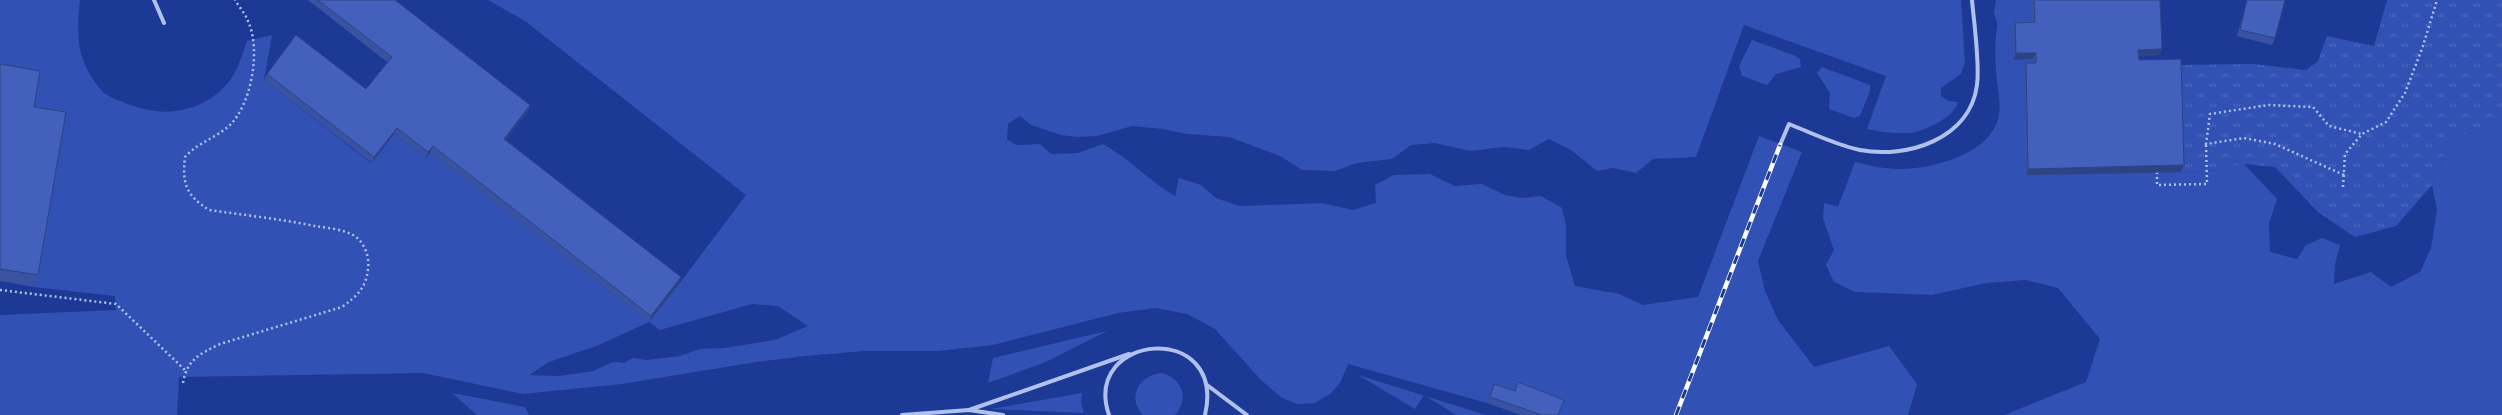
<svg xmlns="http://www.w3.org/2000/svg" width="2502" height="415" viewBox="0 0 2502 415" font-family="Roboto,sans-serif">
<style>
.green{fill:#3151b4;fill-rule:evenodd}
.park{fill:url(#park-tufts)}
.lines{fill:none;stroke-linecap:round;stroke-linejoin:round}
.path{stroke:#b1c1ef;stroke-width:2.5;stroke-dasharray:2 3;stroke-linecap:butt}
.street{stroke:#b1c1ef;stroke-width:4}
.rail-casing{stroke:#fff;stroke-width:4.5}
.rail{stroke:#1d3996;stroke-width:3;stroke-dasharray:9;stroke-linecap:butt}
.wall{fill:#3953a2}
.shaded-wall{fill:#2e4384}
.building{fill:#4260bc;stroke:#2e4384}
</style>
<defs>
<pattern id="park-tufts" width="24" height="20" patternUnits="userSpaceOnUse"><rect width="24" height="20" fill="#3151b4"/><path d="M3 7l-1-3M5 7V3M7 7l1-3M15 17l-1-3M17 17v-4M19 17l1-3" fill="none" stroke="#506bbf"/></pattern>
</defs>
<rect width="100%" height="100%" fill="#1d3996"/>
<g class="green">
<path d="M0,0H80C78,20 76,40 83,60C88,72 95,84 104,93C109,97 117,100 123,102C158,118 199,115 226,85C237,74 242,55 247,41L272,35L264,80L371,163L394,134L426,158L430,153L679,284L746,195L525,21L488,0H1961L1965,62L1961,74L1941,88V96L1948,101L1958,102C1955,117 1925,131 1910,133C1895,134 1881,132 1867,129L1886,76L1744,25L1696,157L1653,159L1636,173L1613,168L1597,171L1571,150L1549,139L1529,150L1504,147L1470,151L1435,143L1411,145L1392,159L1357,163L1335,171L1302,170L1280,156L1229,137L1186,134L1163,129L1132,126L1097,136L1077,137L1061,135L1031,125L1020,116L1008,124L1007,139L1016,145L1040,144L1051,154L1078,153L1103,144C1130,159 1149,181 1175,196L1179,178L1201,185L1216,198L1239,206L1322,203L1353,210L1376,203L1375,185L1394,175L1430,174L1455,186L1482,184L1505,195L1522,198L1541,196L1562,208L1566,226V256L1575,286L1619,294L1643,305L1698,297L1759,136L1802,152L1758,261L1765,291L1778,320L1814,367L1889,346L1917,384L1908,415H1558L1492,390L1487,403L1348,364L1340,383L1330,394L1315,403L1298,404L1282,398L1261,380L1215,329L1187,314L1156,308L1118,313L993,345L938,351H863L806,356L756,362L622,384L523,394L423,373L179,377L177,415H0V315L116,310L115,296L34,287L62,123L30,118L0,76ZM752,304L778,306L808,326L775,340L724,348L700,349L680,356L647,360L633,358L624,363L613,362L593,371L559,376L529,375L549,362L599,345L649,322L660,330Z"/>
<path d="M1996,0H2032L2033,69L2026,175L2181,172L2222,170L2244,164L2277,199L2269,224L2270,252L2297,259L2306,245L2322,238L2340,245L2335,264L2334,284L2371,272L2391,287L2420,272L2431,248L2437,210L2432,185L2451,139L2502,122V415H2004L2086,382L2100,339L2058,288L2026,280L1986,283L1932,295L1855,292L1834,282L1826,265L1834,250L1823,218L1824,203L1838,207L1855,162C1868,165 1883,169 1897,169C1930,170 1994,154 1999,114C2001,101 1997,85 1996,72C1995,57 1995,40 1997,27C1998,22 1995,17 1994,12C1994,8 1996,4 1996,0Z"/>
<path d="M1752,40L1796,56L1800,59L1801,67L1776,74L1767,85L1742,76L1739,66Z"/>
<path d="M1822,67L1870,85V91L1860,116L1854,118L1829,109L1830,93L1817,73Z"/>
<path d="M1107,331L1046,362L988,383L993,358Z"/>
<path d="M1162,373C1183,379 1189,399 1175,415H1143C1126,397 1139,375 1162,373Z"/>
<path d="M1358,375L1486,415H1456L1424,395L1415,409Z"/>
<path d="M452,393L525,407L529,415H477Z"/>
<path d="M1082,393L1081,403L1084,413L991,409Z"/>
</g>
<path class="park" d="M2387,0H2502V122L2451,139L2432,185L2396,226L2355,237L2318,212L2275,167L2244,164L2222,170L2181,172L2179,65L2253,64L2306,70L2318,61L2327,36L2374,46Z"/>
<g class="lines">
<g class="path">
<path d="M2157,172V185L2207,184L2206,144"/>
<path d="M2344,175L2275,144L2244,138L2206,144L2210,114L2269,105L2313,107L2329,126L2362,134"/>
<path d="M2343,187L2345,154L2362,134L2386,122L2405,93L2423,46L2437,0"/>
<path d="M0,290L116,304L185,370"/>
<path d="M183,383C187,359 200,354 220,344L342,307C357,296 366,288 368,269C370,257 364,241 353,235C342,229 327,228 315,226C280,219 244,215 209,210C186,195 182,184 185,157C197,143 216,138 230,125C252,103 261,49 248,21C245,13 239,7 235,0"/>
</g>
<g class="street">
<path d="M154,0L164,23"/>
<path d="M1780,145L1789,124C1812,133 1836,145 1860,150C1907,159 1970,139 1977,85C1980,64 1974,23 1972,0"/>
<path d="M1207,385L1247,415"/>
<path d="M969,410L1129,354"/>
<path d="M902,415L969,410L1003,415"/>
<path d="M1109,415C1081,333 1227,320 1205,415"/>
</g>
<g class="rail-casing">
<path id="rail" d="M1676,415L1780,145"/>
</g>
<use href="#rail" class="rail"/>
</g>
<g class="wall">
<path d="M308,0H395L530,105L528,111L505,141L679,284L649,322L430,153L426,158L394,134L372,163L264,80L267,74L366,89L387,62Z"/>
<path d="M2032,0H2160L2162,49L2159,55L2138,56L2139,60L2181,172L2026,175L2024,70L2026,63H2033V59L2013,60L2012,30L2015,23H2032Z"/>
<path d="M2247,0H2285L2275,38L2272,45L2237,36Z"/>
<path d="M0,64L34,107L38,275L34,287L0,281Z"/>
<path d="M1494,384L1558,415H1521L1487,403Z"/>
</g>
<g class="shaded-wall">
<path d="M2162,49L2159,55L2136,56L2138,50Z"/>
<path d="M2016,53H2036L2033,59L2013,60Z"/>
<path d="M530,105L528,111L501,146L504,139Z"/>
<path d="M397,128L394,134L372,163L374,157Z"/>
<path d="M433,146L430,153L426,158L428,152Z"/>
<path d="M2184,165L2181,172L2026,175L2028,169Z"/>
<path d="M681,277L679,284L649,322L651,316Z"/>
</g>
<g class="building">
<path d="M318,0H395L530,105L504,139L681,277L651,316L433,146L428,152L397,128L374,157L267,74L296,35L366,89L392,57Z"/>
<path d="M2034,0H2160L2162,49L2138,50L2139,60L2181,59L2184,165L2028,169L2026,63H2036V53H2016L2015,23L2035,22Z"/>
<path d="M2247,0H2285L2275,38L2240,30Z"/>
<path d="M0,64L40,71L34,107L66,112L38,275L0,269Z"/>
<path d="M1518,382L1564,400L1558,415H1542L1490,397L1494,384L1515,391Z"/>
</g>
</svg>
